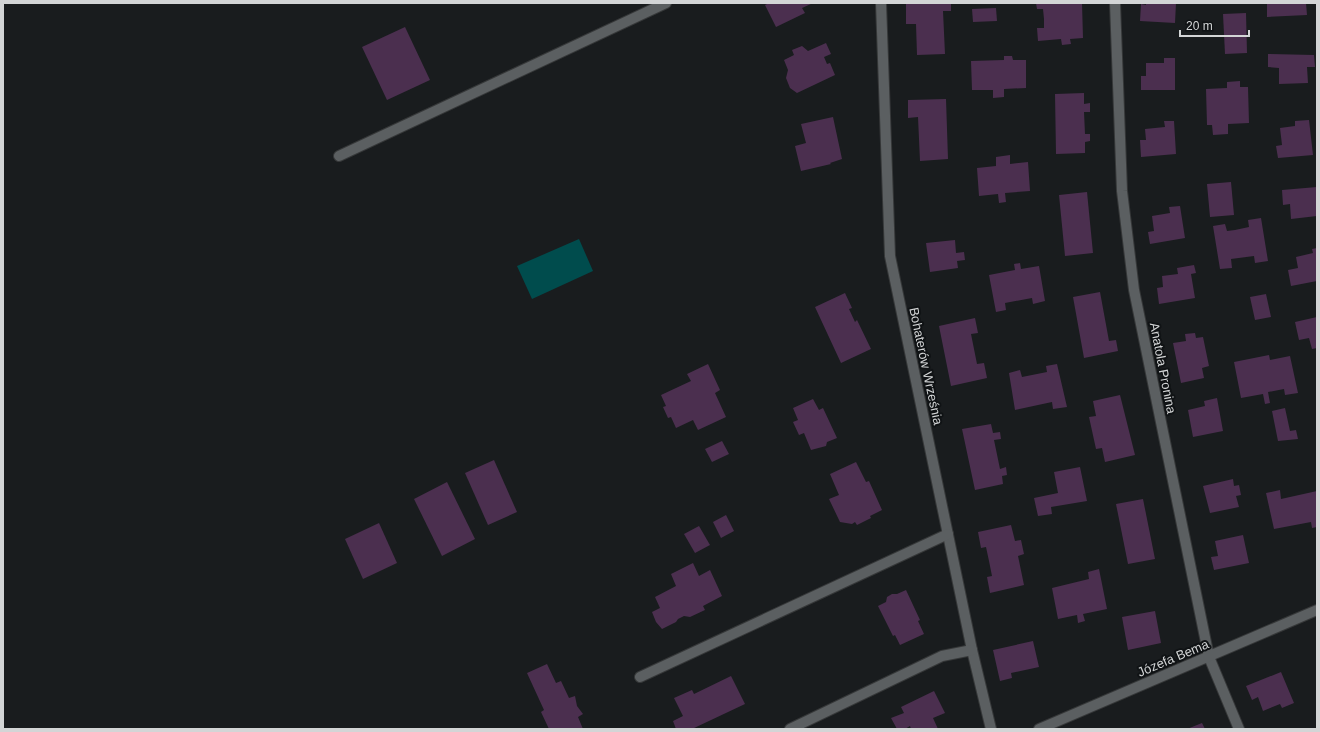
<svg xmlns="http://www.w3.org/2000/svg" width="1320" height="732" viewBox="0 0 1320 732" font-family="Helvetica,sans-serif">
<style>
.water{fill:#004c4d}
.building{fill:#4b2f4f}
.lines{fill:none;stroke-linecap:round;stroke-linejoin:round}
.minor-casing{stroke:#363839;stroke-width:12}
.minor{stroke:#5b5f61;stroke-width:10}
.labels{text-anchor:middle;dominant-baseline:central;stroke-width:4;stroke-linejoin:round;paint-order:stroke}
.street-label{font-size:13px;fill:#d3d5d6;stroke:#101315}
</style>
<rect width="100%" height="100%" fill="#191c1e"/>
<path class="water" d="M579,239L593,271L532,299L517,266Z"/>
<g class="building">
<path d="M769,3H813L802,8L805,13L776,27L765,5Z"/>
<path d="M906,3H951V11H943L945,54L917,55L916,24H906Z"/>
<path d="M1036,3H1082L1083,38L1070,39L1071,44L1062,45L1061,39L1038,41L1037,28H1044V19L1043,9H1037Z"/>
<path d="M1146,3H1176L1175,23L1140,21L1141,4L1146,5Z"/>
<path d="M1267,3H1306L1307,15L1267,17Z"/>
<path d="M996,8L997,21L973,22L972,9Z"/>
<path d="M1246,13L1247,53L1225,54L1223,14Z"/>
<path d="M405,27L430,80L387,100L362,47Z"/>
<path d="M826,43L831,54L824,57L827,64L830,63L835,75L797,93L790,88L786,78L788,70L784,60L794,55L792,50L802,46L808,51Z"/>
<path d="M1268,54L1314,55L1315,67H1307L1308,83L1279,84V68L1268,67Z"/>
<path d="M1004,56H1012L1013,60H1026V88L1004,89V97L993,98V90H972L971,61L1004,60Z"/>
<path d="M1164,58H1175V90H1141V76H1146V63H1164Z"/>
<path d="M1240,81V87H1248L1249,123L1228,124V134L1213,135L1212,125H1207L1206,89L1227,88V82Z"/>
<path d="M1084,93V104L1090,103V112H1084L1085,134H1090V141L1085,142V153L1056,154L1055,94Z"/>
<path d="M946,99L948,159L920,161L918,117L908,118V100Z"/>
<path d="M833,117L842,159L830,163L831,164L801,171L795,146L806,143L801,124Z"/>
<path d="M1309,120L1313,155L1278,158L1276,146L1282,145L1280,128L1295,126V121Z"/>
<path d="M1164,121H1174L1176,154L1141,157L1140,140H1146L1145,129L1165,127Z"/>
<path d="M1010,155V164L1028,162L1030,191L1005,193L1006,202L999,203L998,194L979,196L977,168L996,166V157Z"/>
<path d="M1231,182L1234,215L1210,217L1207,184Z"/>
<path d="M1317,187V216L1291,219L1290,204L1283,205L1282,190Z"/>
<path d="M1087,192L1093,253L1065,256L1059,195Z"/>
<path d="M1180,206L1185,238L1150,244L1148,232L1154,231L1152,216L1170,213L1169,207Z"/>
<path d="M1261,218L1268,261L1255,263L1254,256L1231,259L1232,268L1220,269L1213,226L1225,224L1227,231L1235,230L1249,227L1248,220Z"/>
<path d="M955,240L956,253L964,252L965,260L957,261L958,268L930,272L926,243Z"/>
<path d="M1317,248V281L1291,286L1288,270L1298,268L1296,257L1313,253L1312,249Z"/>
<path d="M1020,263L1021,269L1039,266L1045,301L1033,304L1032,298L1005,303L1006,310L996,312L989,275L1015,270L1014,264Z"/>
<path d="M1194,265L1196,273L1191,274L1195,298L1159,304L1157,288L1163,287L1162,276L1178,274L1177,268Z"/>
<path d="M1100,292L1109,341L1116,340L1118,351L1084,358L1073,297Z"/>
<path d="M845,293L852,308L849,309L855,322L857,320L871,349L841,363L815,307Z"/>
<path d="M1266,294L1271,317L1255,320L1250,297Z"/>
<path d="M1317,317V348L1312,349L1309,338L1299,340L1295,322Z"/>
<path d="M975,318L978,333L971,334L977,364L984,363L987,378L951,386L939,326Z"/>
<path d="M1195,333L1196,338L1203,337L1209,366L1202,368L1204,378L1181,383L1173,343L1186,341L1185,334Z"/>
<path d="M1269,355L1270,360L1290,356L1298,393L1285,395L1284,389L1268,392L1270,403L1265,404L1263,394L1241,398L1234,362Z"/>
<path d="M708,364L720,390L715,393L726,417L698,430L693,420L676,428L671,417L668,418L663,407L666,406L661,395L691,381L687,374Z"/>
<path d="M1057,364L1067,407L1053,409L1052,402L1015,410L1009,373L1020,370L1022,377L1047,372L1046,366Z"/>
<path d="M1120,395L1135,455L1105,462L1102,448L1096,449L1089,417L1096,416L1093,401Z"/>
<path d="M1217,398L1223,431L1193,437L1188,410L1205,406L1204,401Z"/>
<path d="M813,399L819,410L823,408L837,438L827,442L826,446L811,450L804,433L799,435L793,422L798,420L793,408Z"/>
<path d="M1285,408L1290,431L1296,430L1298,439L1278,441L1272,411Z"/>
<path d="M991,424L993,433L1000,432L1001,439L994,440L1000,469L1006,467L1007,475L1002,476L1003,484L975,490L962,429Z"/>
<path d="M722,441L729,454L712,462L705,449Z"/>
<path d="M494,460L517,512L488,525L465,473Z"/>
<path d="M856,462L866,482L869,481L882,510L870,516L871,518L857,525L855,522L852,524L840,522L829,499L839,495L830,474Z"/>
<path d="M1080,467L1087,501L1051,507L1052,514L1038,516L1034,498L1058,493L1054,472Z"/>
<path d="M1233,479L1234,486L1239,485L1241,495L1236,496L1239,507L1210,513L1203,486Z"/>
<path d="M447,482L475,539L442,556L414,499Z"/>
<path d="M1280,490L1281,499L1317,491V527L1312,528L1311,522L1274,529L1266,493Z"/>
<path d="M1143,499L1155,559L1128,564L1116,504Z"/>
<path d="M726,515L734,531L721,538L713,522Z"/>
<path d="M379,523L397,563L363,579L345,539Z"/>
<path d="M1011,525L1015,541L1021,540L1024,554L1018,556L1024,585L990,593L987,577L992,576L989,561L986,547L981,548L978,532Z"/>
<path d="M699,526L710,545L695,553L684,534Z"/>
<path d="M1243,535L1249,563L1214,570L1211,557L1218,556L1215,541Z"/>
<path d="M693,563L699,576L710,570L722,596L703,606L705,610L690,617L684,616L678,619L676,622L662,629L656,622L652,612L660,608L655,597L676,586L671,574Z"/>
<path d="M1099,569L1107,609L1083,614L1085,621L1078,623L1077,615L1058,619L1052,588L1089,579L1088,572Z"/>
<path d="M906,590L920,620L918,621L924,634L900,645L895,635L893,636L878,606L886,602L887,597L892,594H897Z"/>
<path d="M1155,611L1161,643L1128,650L1122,617Z"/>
<path d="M1033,641L1039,667L1011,673L1012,678L1000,681L993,650Z"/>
<path d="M547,664L556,683L561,681L569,698L575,696L577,706L583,714L578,717L583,729H549L541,712L544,710L527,673Z"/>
<path d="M1281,672L1294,703L1282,708L1280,704L1263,711L1258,697L1252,700L1246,686Z"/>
<path d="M731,676L745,704L692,729H676L673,721L683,716L674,698L692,690L694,694Z"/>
<path d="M934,691L945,713L933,718L938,729H911L910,726L905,729H897L891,718L904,713L901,707Z"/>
<path d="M1202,723L1205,729H1187Z"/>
</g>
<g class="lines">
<g class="minor-casing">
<g id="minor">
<path d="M881,3L890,256L972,650L991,729"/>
<path d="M1115,3L1122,191L1134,290L1209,657L1239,729"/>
<path d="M339,156L666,3"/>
<path d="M640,677L948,534"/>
<path d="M790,729L942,656L972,650"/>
<path d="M1039,729L1317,610"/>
</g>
</g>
<use href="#minor" class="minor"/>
</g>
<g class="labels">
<g class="street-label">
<text transform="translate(926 366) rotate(78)">Bohaterów Września</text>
<text transform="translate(1163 368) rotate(79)">Anatola Pronina</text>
<text transform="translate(1173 658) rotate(-23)">Józefa Bema</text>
</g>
</g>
<rect width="1320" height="732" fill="none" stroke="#d3d5d6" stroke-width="8"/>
<path d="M1180 30v6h69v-6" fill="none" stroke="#d3d5d6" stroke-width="2"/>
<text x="1186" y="30" font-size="12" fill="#d3d5d6" stroke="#101315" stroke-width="3" paint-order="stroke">20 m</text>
</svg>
